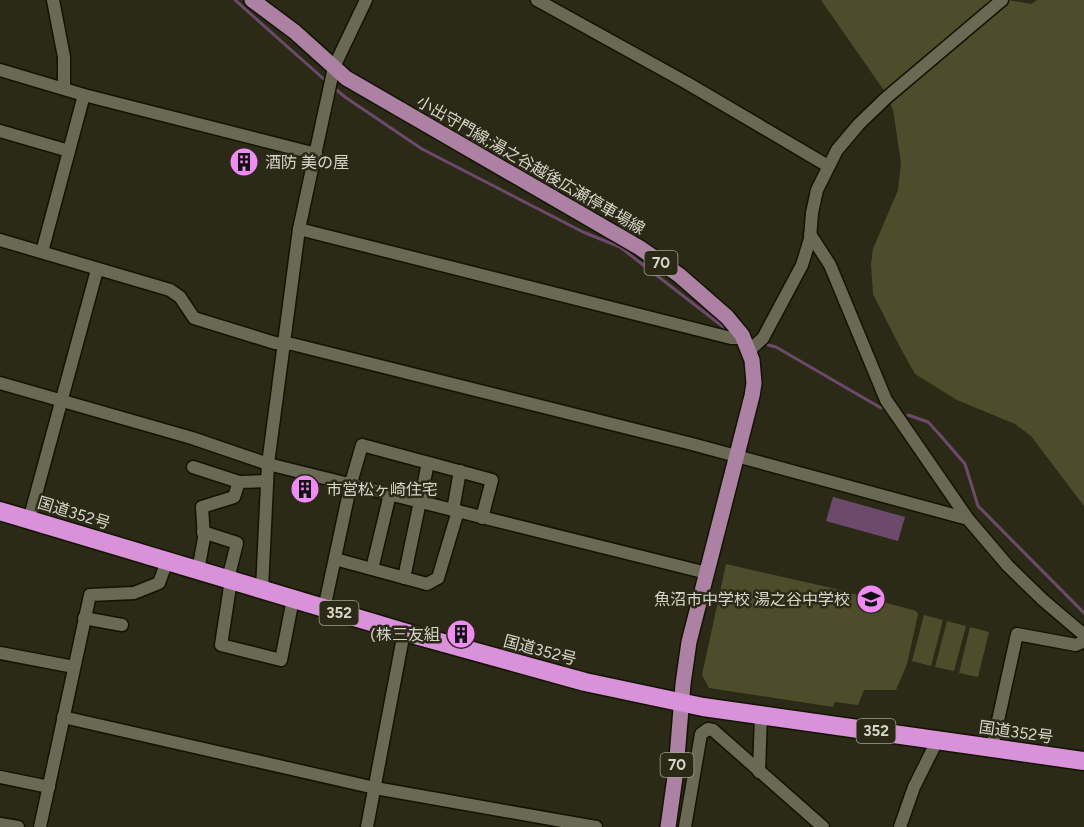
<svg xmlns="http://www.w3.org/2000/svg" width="1084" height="827" viewBox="0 0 1084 827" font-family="Figtree,'Noto Sans JP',sans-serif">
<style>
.green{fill:#4d4d2c}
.water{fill:#6b4a6b}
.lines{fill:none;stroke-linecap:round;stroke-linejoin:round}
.stream{stroke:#6b4a6b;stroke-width:3}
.minor-casing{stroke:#131302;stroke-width:15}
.major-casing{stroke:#131302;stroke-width:18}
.highway-casing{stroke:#131302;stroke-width:21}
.minor{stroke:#696954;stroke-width:12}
.major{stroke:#ac81a4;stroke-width:15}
.highway{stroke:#d991da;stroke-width:18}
.labels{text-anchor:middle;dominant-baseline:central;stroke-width:5;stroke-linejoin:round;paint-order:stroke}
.shield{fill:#2a2a17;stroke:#a2a294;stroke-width:1.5}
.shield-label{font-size:15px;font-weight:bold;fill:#d6d6ca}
.poi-label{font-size:16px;fill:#d6d6ca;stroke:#2a2a17;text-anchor:start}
.street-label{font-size:16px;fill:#d6d6ca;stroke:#2a2a17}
</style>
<rect width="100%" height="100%" fill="#2a2a17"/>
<g class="green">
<path d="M821,0H1009L1031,4L1037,0H1084V506L1031,436L1015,424L957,400L915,374L900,347L873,294L871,264L873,249L898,190L901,163L893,110L885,92Z"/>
<path d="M726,564L836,589L916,611L918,614L907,664L896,690H864L858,705L835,702L833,707L709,688L702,675Z"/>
<path d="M924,615L943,620L931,666L912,661Z"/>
<path d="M947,621L966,626L954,671L935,667Z"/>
<path d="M970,627L989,632L978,677L959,673Z"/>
</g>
<path class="water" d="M833,497L905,517L898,541L826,521Z"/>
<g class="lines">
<g class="stream">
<path d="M235,0L326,81"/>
<path d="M333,87L345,97L422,149L583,232L620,247L726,329"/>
<path d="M768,345L776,347L881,408"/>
<path d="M908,415L928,422L940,435L965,464L978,506L1084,613"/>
</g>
<g class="minor-casing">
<g id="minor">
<path d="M53,0L64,57V88"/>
<path d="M537,0L687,83L828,166"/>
<path d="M0,70L84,95L316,154"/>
<path d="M0,131L69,151"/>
<path d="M299,229L731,338H737L742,335"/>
<path d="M810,234L830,265L886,400L968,519L1008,566L1043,600L1084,635"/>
<path d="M0,240L170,290L180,297L194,318L275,343L292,344L692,444L968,519"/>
<path d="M42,252L84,95"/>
<path d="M749,351L763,338L802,265L810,239L812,213L817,190L837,150L859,124L886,98L1002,0"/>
<path d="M0,383L192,438L268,464L707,573"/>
<path d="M193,467L239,482"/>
<path d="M453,510L460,471"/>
<path d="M29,520L97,270"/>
<path d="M203,532L237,543L228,579"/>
<path d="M335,559L427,584L438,578L458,511"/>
<path d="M372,569L390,494"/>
<path d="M198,571L204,538L202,507L234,497L239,482L267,481"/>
<path d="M404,578L428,463"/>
<path d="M231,580L221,645L281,660L293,599"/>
<path d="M262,589L268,464L299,229L334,67L366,0"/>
<path d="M324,609L351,483L362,445L492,480L482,518"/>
<path d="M84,618L122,625"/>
<path d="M0,653L74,667"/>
<path d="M63,717L375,788L596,827"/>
<path d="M992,748L1017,634L1076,645L1082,642L1084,638"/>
<path d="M759,772L761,715"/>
<path d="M0,777L49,787"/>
<path d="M0,824L18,827"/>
<path d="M40,827L90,595L134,593L159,583L167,561"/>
<path d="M367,827L404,632"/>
<path d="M685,827L701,734L708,729L713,730L823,827"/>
<path d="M900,827L914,787L934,747L936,739"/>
</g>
</g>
<g class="major-casing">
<path id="major" d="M252,0L295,32L346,78L640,248L679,275L727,317L742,335L752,360L754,383L752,396L689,642L683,684L676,770L668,827"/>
</g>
<g class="highway-casing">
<path id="highway" d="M0,511L404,632L585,682L703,707L1084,761"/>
</g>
<use href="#minor" class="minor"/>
<use href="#major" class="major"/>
<use href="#highway" class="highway"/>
</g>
<defs>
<g id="building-disc" transform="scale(1.5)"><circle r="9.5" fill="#f18af4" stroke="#2a2a17"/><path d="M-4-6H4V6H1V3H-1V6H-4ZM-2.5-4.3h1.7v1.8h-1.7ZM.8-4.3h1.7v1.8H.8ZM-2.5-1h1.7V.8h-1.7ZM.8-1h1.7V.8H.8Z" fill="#111"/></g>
<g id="school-disc" transform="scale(1.5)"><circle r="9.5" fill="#f18af4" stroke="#2a2a17"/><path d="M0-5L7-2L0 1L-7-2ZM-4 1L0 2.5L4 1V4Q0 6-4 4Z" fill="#111"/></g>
</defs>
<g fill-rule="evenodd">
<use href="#building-disc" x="244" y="162"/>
<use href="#building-disc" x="305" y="489"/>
<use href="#school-disc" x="871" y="599"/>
<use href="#building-disc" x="461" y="634"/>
</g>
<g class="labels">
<g class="shield">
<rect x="644.5" y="251" width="33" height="24" rx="4.5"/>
<rect x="319.5" y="601" width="39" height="24" rx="4.5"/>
<rect x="856.5" y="719" width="39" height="24" rx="4.5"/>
<rect x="660.5" y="753" width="33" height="24" rx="4.5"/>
</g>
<g class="shield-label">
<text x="661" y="263">70</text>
<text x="339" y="613">352</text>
<text x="876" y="731">352</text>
<text x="677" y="765">70</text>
</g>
<g class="poi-label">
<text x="265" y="162">酒防 美の屋</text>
<text x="326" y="489">市営松ヶ崎住宅</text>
<text x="850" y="599" text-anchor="end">魚沼市中学校 湯之谷中学校</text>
<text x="440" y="634" text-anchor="end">(株三友組</text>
</g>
<g class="street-label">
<text transform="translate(531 165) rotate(30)">小出守門線;湯之谷越後広瀬停車場線</text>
<text transform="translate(74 513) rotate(17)">国道352号</text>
<text transform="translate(540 650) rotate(15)">国道352号</text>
<text transform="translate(1016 732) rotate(8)">国道352号</text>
</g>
</g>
</svg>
